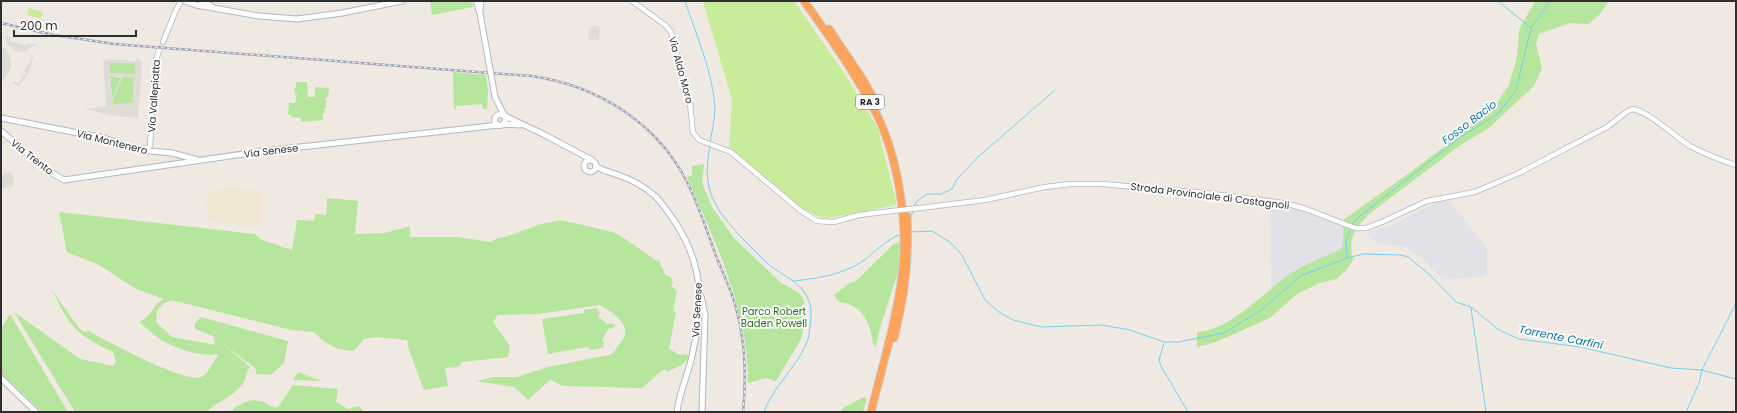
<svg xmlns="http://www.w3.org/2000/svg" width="1737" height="413" viewBox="0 0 1737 413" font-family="Poppins,sans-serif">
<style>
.industrial{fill:#e3e1e8}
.education{fill:#f0e6d1}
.green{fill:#b6e59e}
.pitch{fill:#c9ec9a}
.plaza{fill:#dfdcd8;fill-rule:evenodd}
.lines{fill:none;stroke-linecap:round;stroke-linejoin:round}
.stream{stroke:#75cff0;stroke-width:1}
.tertiary-tunnel{stroke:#c8c4bd;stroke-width:4.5;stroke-dasharray:4.5 2;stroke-linecap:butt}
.tertiary-casing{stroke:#b4b7c1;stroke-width:6}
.secondary-casing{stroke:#b4b7c1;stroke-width:7}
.motorway-casing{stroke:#c9c9c9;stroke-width:9}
.tertiary{stroke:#fff;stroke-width:4.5}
.secondary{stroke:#fff;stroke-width:5}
.motorway{stroke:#ffa35c;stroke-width:7}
.rail-casing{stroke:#a3a6b8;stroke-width:2.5}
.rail{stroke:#fff;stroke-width:1;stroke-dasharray:3;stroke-linecap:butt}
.tertiary-bridge-casing{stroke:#b4b7c1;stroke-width:6;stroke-linecap:butt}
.secondary-bridge-casing{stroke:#b4b7c1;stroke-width:7;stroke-linecap:butt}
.tertiary-bridge{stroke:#fff;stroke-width:4.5}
.secondary-bridge{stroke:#fff;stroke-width:5}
.labels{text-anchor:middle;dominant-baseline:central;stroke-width:3.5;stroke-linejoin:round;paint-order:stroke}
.shield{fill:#fff;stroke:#6d6d6d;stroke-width:1}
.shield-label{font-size:9px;font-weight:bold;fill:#2e2e2e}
.street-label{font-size:10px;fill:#2e2e2e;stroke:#fff}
.park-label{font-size:10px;fill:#2c6e1b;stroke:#fff}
.water-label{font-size:11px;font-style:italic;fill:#0d6fa3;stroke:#fff}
</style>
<rect width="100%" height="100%" fill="#efe9e1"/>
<g class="industrial">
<path d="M1270,199L1290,202L1308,207L1343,220V245L1340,250L1307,264L1290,274L1271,289Z"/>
<path d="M1443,201L1449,202L1462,216L1487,249V276L1443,280L1421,257L1405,247L1380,244L1370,239L1366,232L1371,230L1387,227L1433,204Z"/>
</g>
<path class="education" d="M219,188L262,192L260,226L214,222L210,219L204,204L205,198Z"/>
<g class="green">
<path d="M430,1H471L473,7L432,15Z"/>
<path d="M1535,1H1609L1600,14L1589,24L1570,23L1539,34L1536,44L1542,68L1534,86L1489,128L1459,146L1369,214C1354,229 1348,239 1353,260L1346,270L1336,279L1320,283L1297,294L1270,318L1216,342L1197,347V332C1230,331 1264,292 1290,274C1305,264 1323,257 1340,250L1343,245V220L1412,171L1492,110L1509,85L1517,57L1519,30Z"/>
<path d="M110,63H136L135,74L110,73Z"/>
<path d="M453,72L486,75L488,91L487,109H483L482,104L456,106V109L454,110Z"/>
<path d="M110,75L121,78L112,99Z"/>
<path d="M123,76L134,77L133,103L113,105L112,102Z"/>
<path d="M296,82H307L308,97H315V87L329,88L328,97H326V108H324L325,113H323V120L301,122V118L291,117V115L288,114L289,103H295L297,94H295L294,88H296Z"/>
<path d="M704,164L702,183L712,207L734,238L780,282L799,293L803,298L807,316L801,339L776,381L766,378L748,383C749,310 715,242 687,177L692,175V166Z"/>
<path d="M327,198L358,201L355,234L385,233L410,226V237H457L491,242L496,239L511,235L541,224L561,220L612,232L621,236L657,261L658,259L666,276H670L673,282L671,286L677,291L673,311L676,312L669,349L680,355L687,354L688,358L683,364L667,372L665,369L659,373L642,388L563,386L550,380L528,400L514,387L476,381L493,377H517L548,367L609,355C614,353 615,350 618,346C620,343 624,339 625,335C628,322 609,309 599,305L539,314L498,315L493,322L510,346L508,357L462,362L459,367L445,368L448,386L424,390L409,350L407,340L376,337L364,339L354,351C336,350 326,345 314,332L291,330L171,300L163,304L157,311L156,322L172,337L215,345L213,336L195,329V323L201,317L288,341L284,363L271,375L256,374V369L221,342L250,367C245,372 247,380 241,386C232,397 217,402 206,412H75L14,312L80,359L113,366L116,362L113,352C75,334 71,328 52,290L79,328L84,332L88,331C106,340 185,384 201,377C209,374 213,362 218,355L217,354C203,357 176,349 163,341C154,336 147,328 139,322C151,317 153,304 164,299L136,289L99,265L67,252L59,212L255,234L262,240L292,250L297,220L314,221L315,214L326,215Z"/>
<path d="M900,242L898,272L879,331L876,347L873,344C870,322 863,305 839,302L834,295L850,283L856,281L894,244Z"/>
<path d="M597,308L600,314L598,316L608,325L610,323L616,325L612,329L609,328L602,340L604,342L603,348L590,350L588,347L548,354L542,319L584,313V310Z"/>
<path d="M10,314L68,412H42L1,373V329Z"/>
<path d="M298,372L322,381L293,380Z"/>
<path d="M293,385L338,389L336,402L348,409L359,406L364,412H229C237,406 249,398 260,401C267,402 270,409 278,407Z"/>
<path d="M864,397L867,399L863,412H840L843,408Z"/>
</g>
<g class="pitch">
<path d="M703,1H794L846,76L878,129L897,205L834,217L825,218L817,216L802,208L729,147L732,100Z"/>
<path d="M29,8L43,12L41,19L27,15Z"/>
</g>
<g class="plaza">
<path d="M594,25L600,27L599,39L589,41L588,32Z"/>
<path d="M4,36L10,37L9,41L26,45L27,43L37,45V47L32,46L25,52H17L6,43L7,40Z"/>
<path d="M1,47L6,49L9,55L12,65L8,74L1,83Z"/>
<path d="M33,54H34L29,73L18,87L13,83L15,81L18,83L26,73L24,70L29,64Z"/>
<path d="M122,58L123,60L136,61V59H138L142,62L138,118L115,116L84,109L106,106L103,61L109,59L121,60ZM110,63H135V74L110,73ZM110,76L121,77L112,98ZM123,76L134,77L133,102L113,105L112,102Z"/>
<path d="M12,172L14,186L1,189L3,175L5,173Z"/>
</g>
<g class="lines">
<g class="stream">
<path d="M685,1C696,35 712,70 715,106C715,118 712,131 710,143"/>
<path d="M1498,1L1531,28"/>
<path d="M710,146C701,191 714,208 744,240C753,249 762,259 772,267C787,278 802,283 809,301C813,311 810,324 809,334C806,358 773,385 764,412"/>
<path d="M914,207L916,202L927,194H941L952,189L957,179L978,157L1054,91"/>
<path d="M910,219L913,211"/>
<path d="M1353,224L1355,220L1462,136L1499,113L1516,90L1531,28L1550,1"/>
<path d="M910,232L932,231L950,242L962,255L985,300L999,312L1013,320L1042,327L1101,325L1130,330L1164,342H1178L1224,333L1261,310L1302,275L1347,258L1364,254L1401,255L1408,257L1430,275L1456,302L1471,307L1499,330L1519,339L1580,347L1671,368L1702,370L1736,379"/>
<path d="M1347,257L1346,241L1350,230"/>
<path d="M794,281C819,278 842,275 863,261C875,252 887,239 901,234"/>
<path d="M1471,308L1486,412"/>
<path d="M1164,343L1159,360L1161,366L1188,412"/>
<path d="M1686,412L1699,383L1702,370L1736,303"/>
</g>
<path class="tertiary-tunnel" d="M159,50L163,42"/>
<g class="tertiary-casing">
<g id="tertiary">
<path d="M632,1L665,25L671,32L690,103L693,132L699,140L731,152L801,211L817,221L834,222L859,215L892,211"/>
<path d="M163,42L176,10L181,1"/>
<path d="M143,148H148L150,146L156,60L159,50"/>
<path d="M920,208L985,200L1045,187L1070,184H1102L1205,193L1284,203L1306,209L1355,228H1366L1382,222L1427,201L1475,192L1519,173L1607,127L1628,111L1633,109C1651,113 1674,136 1690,146C1705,154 1720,160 1736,165"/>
</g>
</g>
<g class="secondary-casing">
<g id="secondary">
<path d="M185,1L196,5L259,16L297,19L342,13L402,1"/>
<path d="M201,1L211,6"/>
<path d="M476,1L480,13"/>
<path d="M480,10L481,1"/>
<path d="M495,97L504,115"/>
<circle cx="500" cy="120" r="5.5"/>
<path d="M505,116L543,134L592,160"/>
<path d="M1,118L104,138L139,150L172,153L198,160"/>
<path d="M503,124L520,125"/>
<path d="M1,131L47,170L64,180L264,151L499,125"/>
<circle cx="590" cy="166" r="6"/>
<path d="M596,166C602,171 611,172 618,175C630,179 645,187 655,196C663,204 669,213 675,222C704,266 704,306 692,356C688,375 679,393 677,412"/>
<path d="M701,296L705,315L702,412"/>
<path d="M1,378L36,412"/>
</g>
</g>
<g class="motorway-casing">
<g id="motorway">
<path d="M804,1C828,34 852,69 872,105C898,153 909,222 902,276C896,322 882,367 871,412"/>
<path d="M829,29L862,78L874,99"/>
<path d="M894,338C905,294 909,261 907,216"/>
</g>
</g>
<use href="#tertiary" class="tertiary"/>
<use href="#secondary" class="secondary"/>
<use href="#motorway" class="motorway"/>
<g class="rail-casing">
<path id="rail" d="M1,23L54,35L114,44L531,76C596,85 655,121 686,180C698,203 706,229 715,253C720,267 727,281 732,295C745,333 747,372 743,412"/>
</g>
<use href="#rail" class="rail"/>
<g class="tertiary-bridge-casing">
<path id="tertiary-bridge" d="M892,211L920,208"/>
</g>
<g class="secondary-bridge-casing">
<path id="secondary-bridge" d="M480,13L495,97"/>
</g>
<use href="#tertiary-bridge" class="tertiary-bridge"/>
<use href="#secondary-bridge" class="secondary-bridge"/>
</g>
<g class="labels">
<rect class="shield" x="856" y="95" width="28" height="14" rx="3"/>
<g class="shield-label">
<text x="870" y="102">RA 3</text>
</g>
<g class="street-label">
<text transform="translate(681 70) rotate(75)">Via Aldo Moro</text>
<text transform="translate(154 96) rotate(-86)">Via Vallepiatta</text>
<text transform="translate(112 142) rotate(14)">Via Montenero</text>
<text transform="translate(271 151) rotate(-7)">Via Senese</text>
<text transform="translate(32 157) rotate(38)">Via Trento</text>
<text transform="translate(1210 196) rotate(7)">Strada Provinciale di Castagnoli</text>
<text transform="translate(697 310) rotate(-87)">Via Senese</text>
</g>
<g class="park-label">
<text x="774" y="311">Parco Robert<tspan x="774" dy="12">Baden Powell</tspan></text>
</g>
<g class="water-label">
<text transform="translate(1469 122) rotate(-37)">Fosso Bacio</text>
<text transform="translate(1561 337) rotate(11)">Torrente Carfini</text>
</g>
</g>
<rect width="1737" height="413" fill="none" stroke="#2e2e2e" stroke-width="4"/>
<path d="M14 30v6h122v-6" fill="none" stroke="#2e2e2e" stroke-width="2"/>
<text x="20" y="30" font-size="12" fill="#2e2e2e" stroke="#ffffff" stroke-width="3" paint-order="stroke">200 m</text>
</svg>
